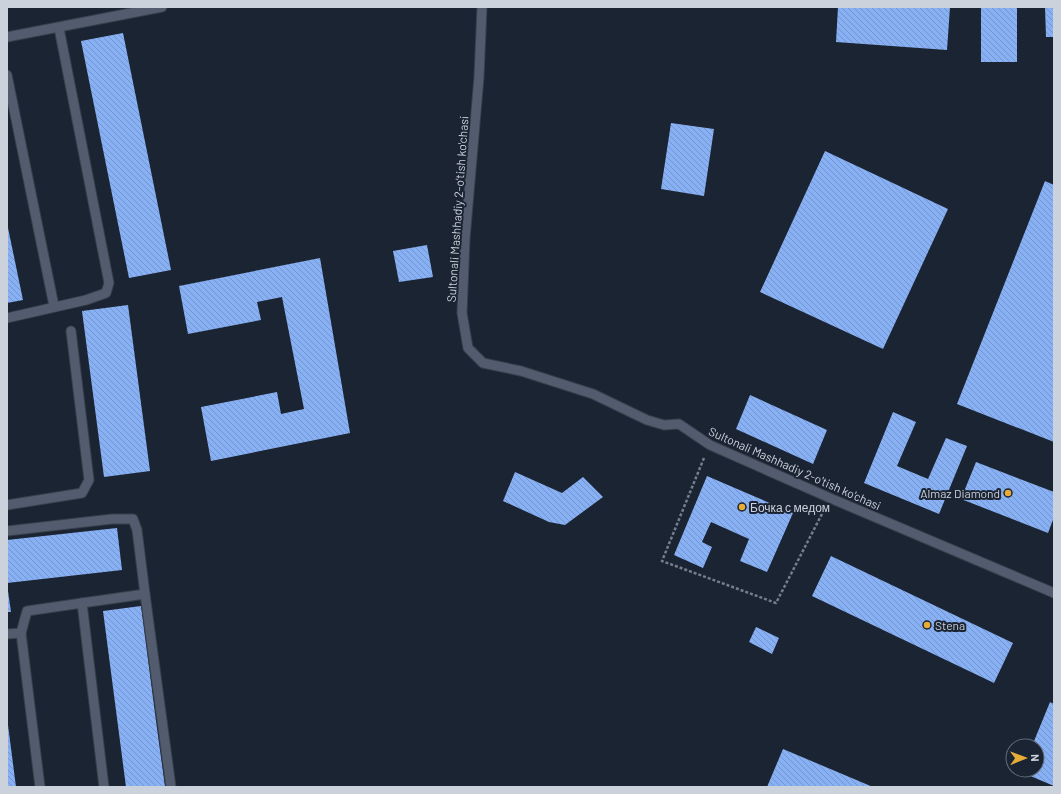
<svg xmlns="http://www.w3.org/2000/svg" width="1061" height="794" viewBox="0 0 1061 794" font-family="Barlow,sans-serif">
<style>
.building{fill:url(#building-back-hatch)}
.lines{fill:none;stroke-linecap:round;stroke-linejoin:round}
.service-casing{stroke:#39404c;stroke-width:11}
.path{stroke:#767e8b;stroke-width:2.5;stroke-dasharray:3 2;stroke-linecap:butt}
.service{stroke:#525c6e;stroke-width:9}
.poi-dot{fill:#e7ac36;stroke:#1b2433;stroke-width:1.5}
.labels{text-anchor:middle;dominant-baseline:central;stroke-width:4;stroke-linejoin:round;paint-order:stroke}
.street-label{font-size:12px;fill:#cbd2dc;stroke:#1b2433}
.poi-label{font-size:12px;fill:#cbd2dc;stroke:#1b2433;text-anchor:start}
</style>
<defs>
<pattern id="building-back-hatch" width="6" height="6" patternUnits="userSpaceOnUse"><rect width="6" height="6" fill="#88b0f4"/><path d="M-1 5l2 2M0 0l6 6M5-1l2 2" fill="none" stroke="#7594c8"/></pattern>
</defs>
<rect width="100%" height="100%" fill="#1b2433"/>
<g class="building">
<path d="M838,7H950L947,50L836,42Z"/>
<rect x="981" y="7" width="36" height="55"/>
<path d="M1045,7H1054V37H1046Z"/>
<path d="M123,33L171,270L129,278L81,41Z"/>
<path d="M671,123L714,129L704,196L661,189Z"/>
<path d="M825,151L948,209L883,349L760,292Z"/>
<path d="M1045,181L1054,185V442L957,404Z"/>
<path d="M7,223L23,300L7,303Z"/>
<path d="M427,245L433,277L399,282L393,251Z"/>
<path d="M320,258L350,433L211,461L201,407L277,392L281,414L304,409L282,297L257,302L261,320L188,334L179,286Z"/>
<path d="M128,305L150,471L104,477L82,311Z"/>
<path d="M750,395L827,430L813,464L736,429Z"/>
<path d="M893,412L916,422L897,466L928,479L946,438L967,446L939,514L864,483Z"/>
<path d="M976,462L1054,492V517L1048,533L961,499Z"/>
<path d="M515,472L562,493L583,477L603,497L565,525L549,522L503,501Z"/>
<path d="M707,476L793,513L767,572L740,561L749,539L711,522L702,542L712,547L703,568L674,555Z"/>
<path d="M117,528L122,570L7,583V540Z"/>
<path d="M831,556L1013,643L994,683L812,596Z"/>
<path d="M7,584L11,612H7Z"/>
<path d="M141,606L156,721L165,787H126L103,611Z"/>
<path d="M756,627L779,638L772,654L749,642Z"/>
<path d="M1050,702L1054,704V786L1021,772L1022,770H1037V746H1032Z"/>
<path d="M7,725H8L16,787H7Z"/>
<path d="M783,749L873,787H767Z"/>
</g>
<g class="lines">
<g class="service-casing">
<g id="service">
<path d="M482,7L479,77L465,239L462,313L468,348L483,363L521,371L593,394L647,420L664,425L679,424L710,445L830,498L1054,593"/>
<path d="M7,37L162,7"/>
<path d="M7,75L54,306"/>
<path d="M7,318L86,300L106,293L109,283L59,28"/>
<path d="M7,505L82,493L89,480L71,331"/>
<path d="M7,531L112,519H133L137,530L145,594"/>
<path d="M82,603L145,594L171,787"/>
<path d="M21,633L40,787"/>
<path d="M7,634L21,633L27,611L82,603L104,787"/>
</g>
</g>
<path class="path" d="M704,458L662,561L776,603L824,510"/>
<use href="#service" class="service"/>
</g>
<g class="poi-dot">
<circle cx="1008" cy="493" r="4"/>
<circle cx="742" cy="507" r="4"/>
<circle cx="927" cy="625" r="4"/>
</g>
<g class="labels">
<g class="street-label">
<text transform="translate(457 209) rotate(-86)">Sultonali Mashhadiy 2-o'tish ko'chasi</text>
<text transform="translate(795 468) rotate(24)">Sultonali Mashhadiy 2-o'tish ko'chasi</text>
</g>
<g class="poi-label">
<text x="1000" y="493" text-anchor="end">Almaz Diamond</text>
<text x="750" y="507">Бочка с медом</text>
<text x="935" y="625">Stena</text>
</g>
</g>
<rect width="1061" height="794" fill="none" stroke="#cbd2dc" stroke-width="16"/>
<g transform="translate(1025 758) rotate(89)"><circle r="19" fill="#1b2433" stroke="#616a77"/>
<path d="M0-3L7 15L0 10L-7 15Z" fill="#e7ac36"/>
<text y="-6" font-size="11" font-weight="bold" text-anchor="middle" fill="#cbd2dc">N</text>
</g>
</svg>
